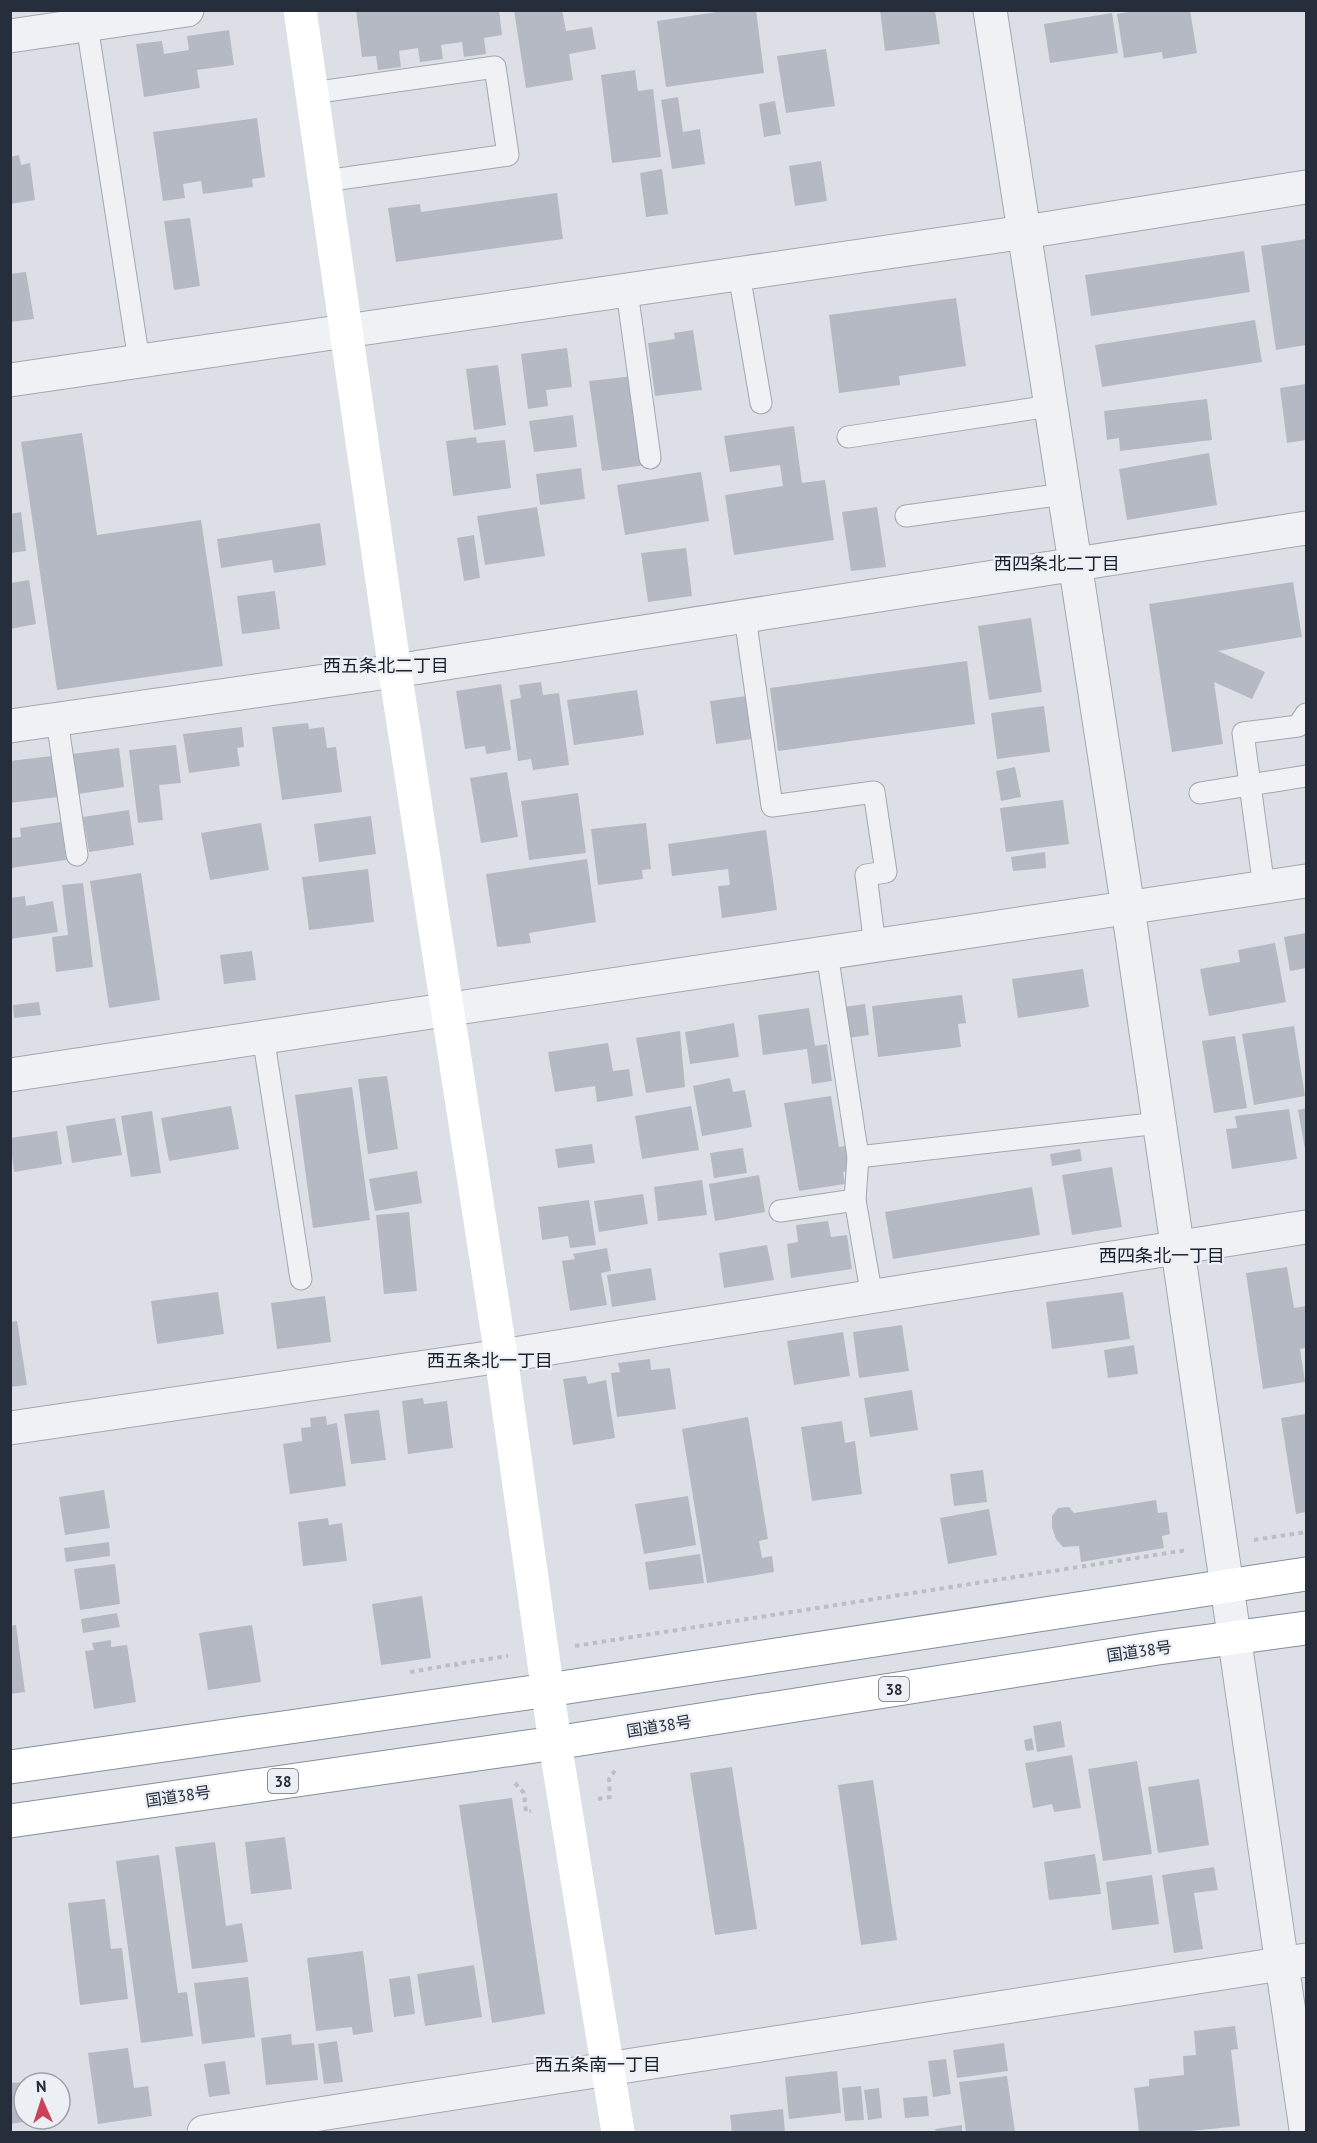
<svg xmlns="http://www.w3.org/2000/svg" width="1317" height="2143" viewBox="0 0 1317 2143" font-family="'PT Sans','Noto Sans JP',sans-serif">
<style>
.building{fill:#b4b9c3}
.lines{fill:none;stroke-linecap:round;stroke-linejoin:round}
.lane-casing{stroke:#a2a7b0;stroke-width:23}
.street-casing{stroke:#a2a7b0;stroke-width:35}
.highway-casing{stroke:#848e9c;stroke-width:35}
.path{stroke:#bbbec5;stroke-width:4;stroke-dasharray:4.5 4.5;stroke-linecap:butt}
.lane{stroke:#eff1f5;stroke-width:21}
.street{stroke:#eff1f5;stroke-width:33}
.secondary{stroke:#fff;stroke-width:33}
.highway{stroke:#fff;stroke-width:33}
.labels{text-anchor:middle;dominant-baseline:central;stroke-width:4.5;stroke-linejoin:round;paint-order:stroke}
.shield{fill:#eceff4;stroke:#616873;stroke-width:1.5}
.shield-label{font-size:15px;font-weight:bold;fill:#262e3c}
.street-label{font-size:16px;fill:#262e3c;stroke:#eceff4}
.neighbourhood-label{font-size:18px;fill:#19202d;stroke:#eceff4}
</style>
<rect width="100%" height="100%" fill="#dce0e6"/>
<g class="building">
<path d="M356,10H499L502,35L484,38L486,54L464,57L462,42L441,45L443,59L420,62L418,48L399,51L401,67L378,70L376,56L362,57Z"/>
<path d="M514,10H562L566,31L592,27L596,49L569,54L573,80L526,88Z"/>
<path d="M730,10H756L764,73L666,87L657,21Z"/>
<path d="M880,10H935L940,44L885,51Z"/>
<path d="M1141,10H1190L1197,53L1163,59L1162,52L1124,58L1117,14Z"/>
<path d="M1112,13L1118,53L1050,63L1044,24Z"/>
<path d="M229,30L234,65L197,70L200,88L144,97L136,44L162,41L164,54L189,50L187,36Z"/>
<path d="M826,49L835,106L786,113L777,56Z"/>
<path d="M635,70L638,91L653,89L661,157L612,163L601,75Z"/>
<path d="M678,97L683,132L700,129L705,164L672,169L661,100Z"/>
<path d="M775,101L781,134L764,137L759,104Z"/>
<path d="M257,118L265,177L252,179L253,187L203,194L201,181L183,184L185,198L163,201L153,132Z"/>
<path d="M19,155L21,165L30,163L35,200L10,204V157Z"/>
<path d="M821,161L827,201L795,206L789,166Z"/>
<path d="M662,169L668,214L646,217L640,173Z"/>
<path d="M557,193L563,239L396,262L388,208L420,204L421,212Z"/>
<path d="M190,218L200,286L174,290L164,221Z"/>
<path d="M1306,239V345L1276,350L1261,246Z"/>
<path d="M1244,251L1250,292L1091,316L1085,275Z"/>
<path d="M26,272L34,319L10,322V274Z"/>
<path d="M956,298L966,366L899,376L900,385L839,393L829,315Z"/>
<path d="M1255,320L1262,362L1102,387L1095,345Z"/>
<path d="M693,330L702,390L655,396L648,343L675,339L674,333Z"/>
<path d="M567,348L572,387L546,390L548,406L528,409L521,354Z"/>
<path d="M498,365L506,425L474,430L466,369Z"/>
<path d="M634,376L646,465L602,471L589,381Z"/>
<path d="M1306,384V440L1287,443L1280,388Z"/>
<path d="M1207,399L1212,440L1120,451L1119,438L1107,440L1104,411Z"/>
<path d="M573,415L577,447L534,452L529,421Z"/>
<path d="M794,426L802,483L825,480L834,540L734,555L725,495L783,486L780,465L730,472L724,436Z"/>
<path d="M82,433L97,535L201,520L223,666L57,690L21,442Z"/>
<path d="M476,437L477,443L505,440L511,488L453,496L446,441Z"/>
<path d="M1209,453L1217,505L1127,520L1119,469Z"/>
<path d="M581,468L585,499L540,505L536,474Z"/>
<path d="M701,472L709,521L625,535L617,485Z"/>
<path d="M537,507L545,556L485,565L477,516Z"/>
<path d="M877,507L886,567L851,571L842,512Z"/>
<path d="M21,512L26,551L10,553V514Z"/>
<path d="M320,523L326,565L274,573L272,560L221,568L217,539Z"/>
<path d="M474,535L480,578L464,581L457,538Z"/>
<path d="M686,548L692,596L648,602L641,553Z"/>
<path d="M29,580L36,624L10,629V583Z"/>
<path d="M1293,582L1302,637L1218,651L1265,672L1252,699L1214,682L1223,744L1172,752L1149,604Z"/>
<path d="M275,591L280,629L242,634L237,596Z"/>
<path d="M1031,618L1042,692L989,700L978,626Z"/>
<path d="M967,661L975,724L778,751L770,688Z"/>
<path d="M541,682L543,695L559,693L569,765L533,770L531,759L518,761L510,700L521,698L519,685Z"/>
<path d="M501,684L511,750L486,754L485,746L465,749L456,691Z"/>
<path d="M637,690L644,735L574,745L567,700Z"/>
<path d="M747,696L752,739L716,744L710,701Z"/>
<path d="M1044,706L1050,752L997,759L991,713Z"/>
<path d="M308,723L309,729L324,727L327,748L336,747L342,792L282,800L272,727Z"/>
<path d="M242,727L244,747L237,748L240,766L189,773L183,734Z"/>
<path d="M176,745L181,783L159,785L163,820L138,823L129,750Z"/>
<path d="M119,748L124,787L78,794L72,754Z"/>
<path d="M52,756L58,797L10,803V761Z"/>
<path d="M1015,767L1021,797L1001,801L996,771Z"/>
<path d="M507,772L518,837L481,843L470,778Z"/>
<path d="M578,793L586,853L529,860L521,801Z"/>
<path d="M1063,800L1069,844L1006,852L1000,808Z"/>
<path d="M129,810L134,845L89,852L83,817Z"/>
<path d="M371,816L376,854L319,862L314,824Z"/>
<path d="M61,822L66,860L11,868L10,838L21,837L20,828Z"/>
<path d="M261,823L269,870L210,880L201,833Z"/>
<path d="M646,823L651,869L642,870L643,879L598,885L591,829Z"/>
<path d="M766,830L777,910L722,918L718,886L730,885L728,869L672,876L668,844Z"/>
<path d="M1045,852L1046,868L1013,871L1011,857Z"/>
<path d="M587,859L596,922L529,933L531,943L497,947L486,874Z"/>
<path d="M368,869L374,922L309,930L302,877Z"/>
<path d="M141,873L160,1000L109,1008L90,881Z"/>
<path d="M83,883L93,967L56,972L52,937L68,935L62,885Z"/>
<path d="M25,896L26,906L53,901L58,932L10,939V898Z"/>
<path d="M1306,933V968L1290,971L1284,937Z"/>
<path d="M1275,943L1286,1002L1209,1016L1200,969L1240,962L1238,950Z"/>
<path d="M252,951L256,980L224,984L220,955Z"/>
<path d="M1083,969L1089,1007L1018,1018L1012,979Z"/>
<path d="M962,995L966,1023L958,1024L961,1047L878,1057L872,1006Z"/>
<path d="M39,1002L41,1015L14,1018L13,1005Z"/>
<path d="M865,1004L869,1035L848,1038L843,1007Z"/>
<path d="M809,1008L815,1046L827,1044L832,1081L812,1084L807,1049L763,1055L758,1015Z"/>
<path d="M734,1023L739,1057L690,1064L685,1032Z"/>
<path d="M1294,1026L1305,1096L1254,1105L1242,1034Z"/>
<path d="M680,1031L685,1087L646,1093L636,1038Z"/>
<path d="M1235,1036L1247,1108L1214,1113L1202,1041Z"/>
<path d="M608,1043L613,1071L629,1069L633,1096L597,1102L595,1086L555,1092L548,1052Z"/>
<path d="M387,1076L398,1149L368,1154L358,1079Z"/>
<path d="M730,1078L733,1092L745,1090L752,1127L702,1136L693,1086Z"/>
<path d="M352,1087L370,1220L313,1228L295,1095Z"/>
<path d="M831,1096L839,1147L846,1146L850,1171L843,1172L845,1184L799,1191L784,1103Z"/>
<path d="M231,1106L239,1149L169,1161L161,1118Z"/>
<path d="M691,1106L699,1150L642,1159L635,1116Z"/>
<path d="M1306,1108V1149H1305L1298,1110Z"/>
<path d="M1289,1109L1297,1159L1232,1169L1226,1129L1237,1128L1235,1116Z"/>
<path d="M152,1111L161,1173L131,1177L121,1116Z"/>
<path d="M115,1118L122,1155L72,1163L66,1126Z"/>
<path d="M57,1131L62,1164L14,1172L10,1138Z"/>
<path d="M592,1144L595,1163L558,1168L555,1149Z"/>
<path d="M743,1148L747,1173L714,1178L710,1153Z"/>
<path d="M1080,1149L1082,1161L1052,1166L1050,1154Z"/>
<path d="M1112,1167L1122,1227L1072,1235L1062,1175Z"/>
<path d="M417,1171L422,1203L375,1211L369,1179Z"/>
<path d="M759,1175L765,1212L715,1221L709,1184Z"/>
<path d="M702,1180L707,1215L658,1221L654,1187Z"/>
<path d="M1032,1187L1040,1235L893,1259L885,1212Z"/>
<path d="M643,1194L648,1224L599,1232L594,1201Z"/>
<path d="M589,1200L596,1245L570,1248L568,1236L542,1240L538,1207Z"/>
<path d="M409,1212L417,1291L384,1294L376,1215Z"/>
<path d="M828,1221L831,1237L847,1235L852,1269L791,1278L787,1244L798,1242L796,1225Z"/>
<path d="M767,1245L774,1280L724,1288L719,1253Z"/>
<path d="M607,1248L611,1271L601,1273L607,1305L570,1311L562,1261L575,1259L573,1254Z"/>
<path d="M1287,1267L1294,1308L1306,1306V1348L1300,1349L1305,1382L1263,1389L1246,1273Z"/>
<path d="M651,1268L656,1300L612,1307L607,1275Z"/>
<path d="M218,1292L224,1334L157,1344L151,1301Z"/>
<path d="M1123,1292L1130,1339L1052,1349L1046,1302Z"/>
<path d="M325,1296L331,1342L277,1349L271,1303Z"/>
<path d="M17,1321L27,1385L10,1387V1322Z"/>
<path d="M902,1325L909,1371L859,1378L853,1332Z"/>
<path d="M843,1332L850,1376L794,1385L787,1341Z"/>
<path d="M1134,1345L1138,1374L1108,1378L1104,1350Z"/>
<path d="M650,1359L651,1370L670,1368L676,1409L617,1417L611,1373L620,1372L618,1363Z"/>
<path d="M586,1376L588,1384L606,1380L615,1438L573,1445L563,1379Z"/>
<path d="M912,1390L918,1430L870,1437L864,1398Z"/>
<path d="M423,1398L424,1404L447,1401L453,1448L408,1454L402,1401Z"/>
<path d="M379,1410L386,1460L351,1464L344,1414Z"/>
<path d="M1306,1414V1512L1296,1514L1281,1418Z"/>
<path d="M326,1416L327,1425L337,1423L346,1486L290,1494L283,1444L302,1441L301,1428L311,1427L310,1418Z"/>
<path d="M748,1417L768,1539L759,1541L762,1558L772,1556L774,1572L707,1583L682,1429Z"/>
<path d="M842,1421L845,1443L855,1441L862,1494L812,1501L801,1427Z"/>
<path d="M983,1470L987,1502L954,1506L950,1474Z"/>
<path d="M104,1490L110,1528L65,1535L59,1497Z"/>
<path d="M688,1496L696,1545L644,1554L635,1504Z"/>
<path d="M1156,1500L1158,1513L1167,1512L1170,1534L1162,1536L1164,1548L1081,1562L1079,1546L1063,1547L1056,1539L1052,1528V1516L1058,1508L1069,1507L1074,1513Z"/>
<path d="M989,1509L997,1555L948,1564L940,1518Z"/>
<path d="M328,1518L329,1525L342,1523L347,1561L303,1566L298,1522Z"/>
<path d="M109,1542L110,1556L66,1562L64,1548Z"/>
<path d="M700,1554L704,1583L649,1590L645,1562Z"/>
<path d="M115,1564L120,1604L80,1610L74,1569Z"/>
<path d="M422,1596L431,1658L381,1665L372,1604Z"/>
<path d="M117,1613L120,1627L83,1633L81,1619Z"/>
<path d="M16,1625L25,1692L10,1694V1626Z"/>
<path d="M252,1625L261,1682L208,1690L199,1633Z"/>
<path d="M111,1640V1647L127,1645L136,1702L94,1709L85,1651L94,1650L92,1643Z"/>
<path d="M1061,1721L1065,1747L1037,1752L1033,1726Z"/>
<path d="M1032,1738L1034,1750L1026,1751L1024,1740Z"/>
<path d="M1072,1755L1081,1808L1054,1812L1052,1804L1033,1808L1025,1763Z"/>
<path d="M1137,1761L1152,1854L1103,1861L1088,1769Z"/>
<path d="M732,1767L757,1929L715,1935L690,1773Z"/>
<path d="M1199,1779L1209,1845L1158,1853L1148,1787Z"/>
<path d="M873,1780L897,1940L861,1945L838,1785Z"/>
<path d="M512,1798L545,2014L492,2023L459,1805Z"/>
<path d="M285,1837L292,1889L251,1894L245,1842Z"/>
<path d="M215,1842L226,1926L242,1923L248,1962L192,1969L175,1847Z"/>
<path d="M1095,1854L1101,1894L1049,1900L1044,1862Z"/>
<path d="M159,1855L178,1993L187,1992L193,2036L141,2043L116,1861Z"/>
<path d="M1214,1867L1218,1890L1194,1893L1203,1949L1174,1953L1162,1875Z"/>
<path d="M1152,1875L1159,1924L1112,1930L1106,1882Z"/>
<path d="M105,1899L111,1949L122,1948L128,1999L80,2005L68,1903Z"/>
<path d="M363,1951L373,2032L353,2035L352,2027L316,2031L307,1958Z"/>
<path d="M474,1965L482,2017L425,2026L417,1974Z"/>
<path d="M410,1976L415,2014L394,2017L389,1979Z"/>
<path d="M248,1977L255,2037L202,2044L194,1983Z"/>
<path d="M1235,2026L1238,2049L1231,2050L1240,2126L1181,2132H1139L1134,2088L1149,2086V2079L1184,2075L1183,2056L1196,2055L1194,2031Z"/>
<path d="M291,2034L292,2045L314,2043L318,2080L266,2085L261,2038Z"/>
<path d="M337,2041L343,2082L324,2084L318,2044Z"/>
<path d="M1004,2043L1008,2071L957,2078L953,2050Z"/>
<path d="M128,2048L134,2088L148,2086L152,2116L98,2124L88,2053Z"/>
<path d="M946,2059L951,2094L933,2097L928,2061Z"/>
<path d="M225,2061L230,2094L209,2097L204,2064Z"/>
<path d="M837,2071L841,2113L789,2119L785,2077Z"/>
<path d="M1007,2076L1015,2132H966L959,2082Z"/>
<path d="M24,2082V2119L35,2120L10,2124V2083Z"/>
<path d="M861,2086L864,2120L845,2121L842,2088Z"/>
<path d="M879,2088L882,2118L868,2120L864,2090Z"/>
<path d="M927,2096L929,2116L905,2118L903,2098Z"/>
<path d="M783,2109L785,2132H732L730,2115Z"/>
<path d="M962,2125V2132H936L935,2129Z"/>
</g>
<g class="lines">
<g class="lane-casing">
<g id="lane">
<path d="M87,25L139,361"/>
<path d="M312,93L495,67L508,155L325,181"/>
<path d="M739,274L761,403"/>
<path d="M627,291L650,458"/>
<path d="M848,437L1050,406"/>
<path d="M906,516L1064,494"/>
<path d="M745,617L772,806L874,792L886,872L866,875L875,946"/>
<path d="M57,720L77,855"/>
<path d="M1200,793L1306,776"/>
<path d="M1264,888L1243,733L1298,726L1306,714"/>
<path d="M827,953L858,1157L855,1200"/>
<path d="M263,1036L301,1279"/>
<path d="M858,1157L1159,1123"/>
<path d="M780,1211L855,1200L872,1297"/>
</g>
</g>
<g class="street-casing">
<g id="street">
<path d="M990,10L1128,908L1306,2129"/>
<path d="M10,36L187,10"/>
<path d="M10,380L1025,232L1306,187"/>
<path d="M10,726L395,671L1306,528"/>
<path d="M10,1075L1306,881"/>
<path d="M10,1428L501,1356L1306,1227"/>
<path d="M204,2132L1306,1960"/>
</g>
</g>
<g class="highway-casing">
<g id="highway">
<path d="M10,1767L548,1690L1306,1574"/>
<path d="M10,1821L555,1743L1158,1648L1306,1628"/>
</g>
</g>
<g class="path">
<path d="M1254,1540L1306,1532"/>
<path d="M575,1646L1187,1550"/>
<path d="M457,1667L456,1664L508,1656"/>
<path d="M410,1672L456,1664"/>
<path d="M515,1783L524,1793L526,1812L531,1811"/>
<path d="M598,1799L610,1797L609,1779L616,1769"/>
</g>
<use href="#lane" class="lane"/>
<use href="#street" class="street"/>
<path class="secondary" d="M300,10L395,671L501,1356L555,1743L618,2132"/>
<use href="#highway" class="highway"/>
</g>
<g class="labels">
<g class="shield">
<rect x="879" y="1677" width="30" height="24" rx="4.5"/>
<rect x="268" y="1769" width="30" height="24" rx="4.5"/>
</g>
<g class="shield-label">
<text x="894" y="1689">38</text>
<text x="283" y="1781">38</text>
</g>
<g class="street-label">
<text transform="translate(1139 1651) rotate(-8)">国道38号</text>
<text transform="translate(659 1726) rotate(-9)">国道38号</text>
<text transform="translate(178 1796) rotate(-8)">国道38号</text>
</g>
<g class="neighbourhood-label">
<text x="1057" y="563">西四条北二丁目</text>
<text x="386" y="665">西五条北二丁目</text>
<text x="1162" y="1255">西四条北一丁目</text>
<text x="490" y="1360">西五条北一丁目</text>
<text x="598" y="2064">西五条南一丁目</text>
</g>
</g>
<rect width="1317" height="2143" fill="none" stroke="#262e3c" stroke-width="24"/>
<g transform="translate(42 2101) rotate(357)"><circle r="28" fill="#eceff4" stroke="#9da2aa" stroke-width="1.5"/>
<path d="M0-4.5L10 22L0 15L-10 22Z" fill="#ca4257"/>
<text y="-9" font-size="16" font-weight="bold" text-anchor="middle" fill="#262e3c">N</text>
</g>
</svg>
